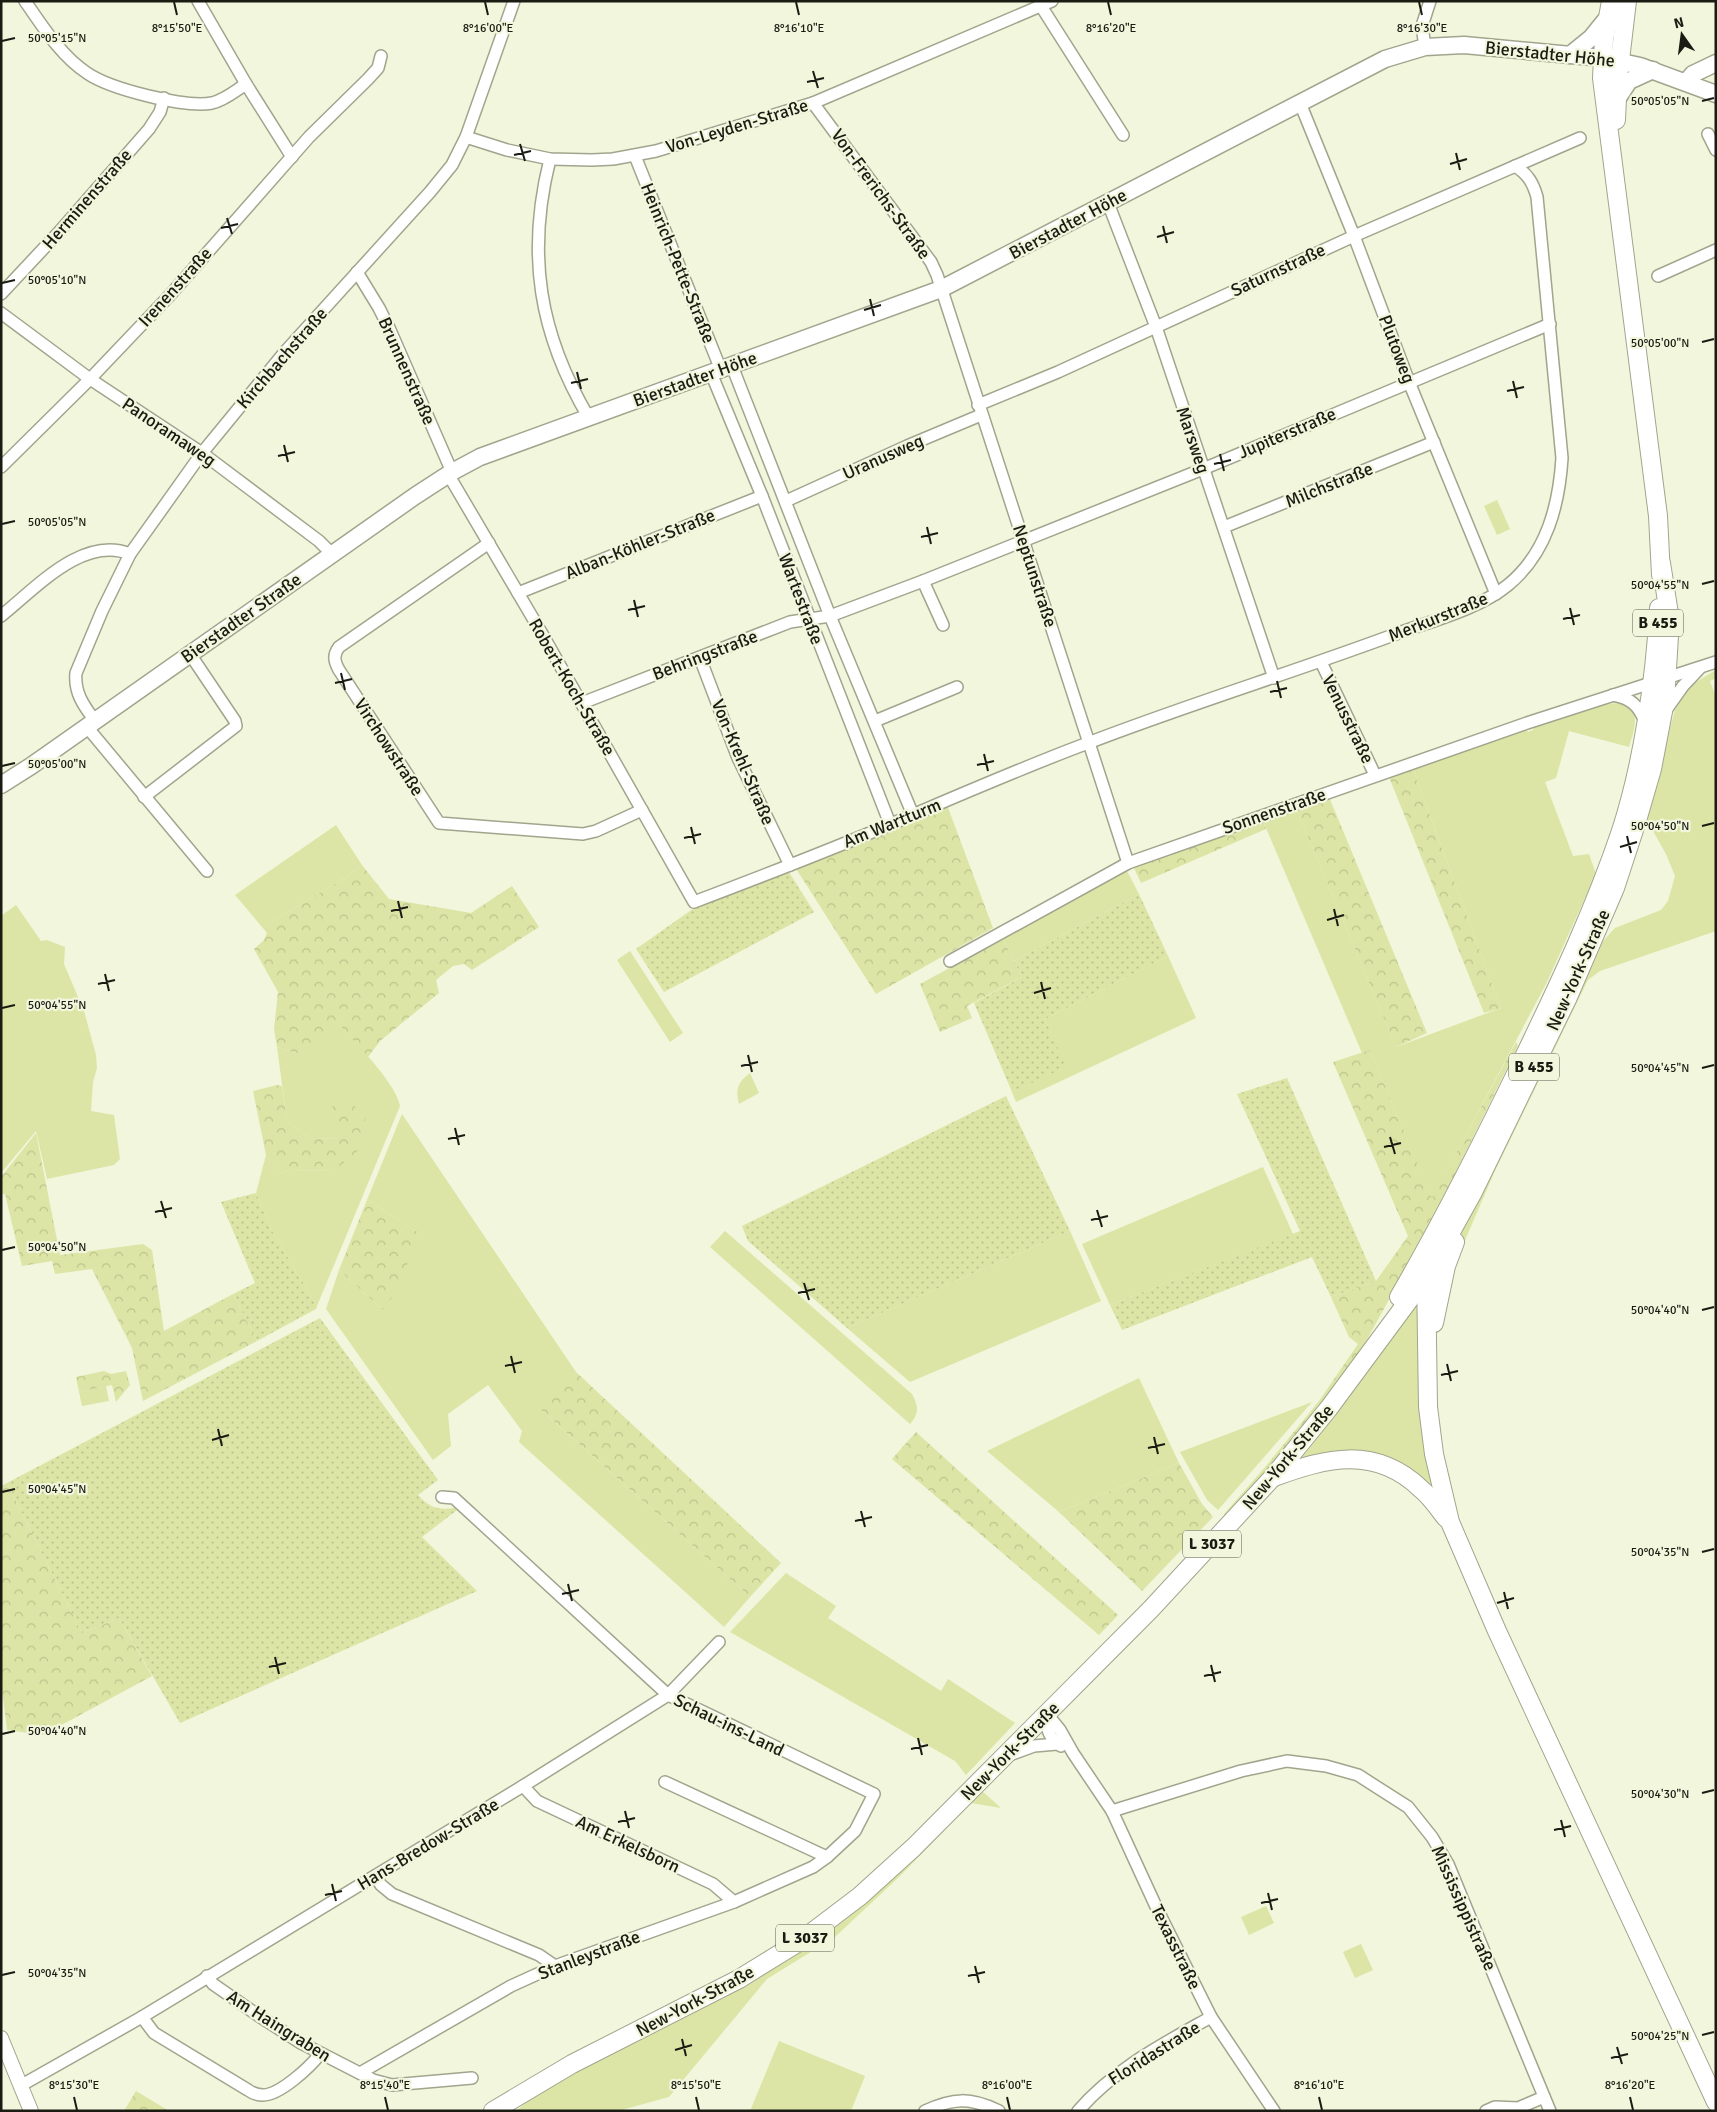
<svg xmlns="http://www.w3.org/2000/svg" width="1717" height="2112" viewBox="0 0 1717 2112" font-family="Signika,sans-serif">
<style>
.grass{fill:#dce5a5}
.forest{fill:url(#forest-crowns)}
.garden{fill:url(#garden-dots)}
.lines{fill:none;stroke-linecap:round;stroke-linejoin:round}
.minor-casing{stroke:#a1a58d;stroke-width:14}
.tertiary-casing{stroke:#a1a58d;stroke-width:16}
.secondary-casing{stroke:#a1a58d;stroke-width:19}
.primary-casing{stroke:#a1a58d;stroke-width:20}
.minor{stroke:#fff;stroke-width:11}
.tertiary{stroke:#fff;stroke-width:14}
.secondary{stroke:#fff;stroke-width:16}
.primary{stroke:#fff;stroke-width:18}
.ticks{fill:none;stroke:#1a1c13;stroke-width:2}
.labels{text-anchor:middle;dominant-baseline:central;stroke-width:4.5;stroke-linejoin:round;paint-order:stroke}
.shield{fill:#f1f6dc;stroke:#5a5d4f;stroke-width:1}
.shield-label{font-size:16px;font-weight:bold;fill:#1a1c13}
.street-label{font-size:18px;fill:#1a1c13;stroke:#f1f6dc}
.ticks-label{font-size:12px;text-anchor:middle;fill:#1a1c13;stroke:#f1f6dc;stroke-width:4.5;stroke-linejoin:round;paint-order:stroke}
</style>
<defs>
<pattern id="forest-crowns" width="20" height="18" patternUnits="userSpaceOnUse" patternTransform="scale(1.25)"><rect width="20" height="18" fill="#dce5a5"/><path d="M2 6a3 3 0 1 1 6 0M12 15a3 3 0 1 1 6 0" fill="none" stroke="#bcc48d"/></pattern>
<pattern id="garden-dots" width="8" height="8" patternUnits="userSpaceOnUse" patternTransform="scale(1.25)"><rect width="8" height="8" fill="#dce5a5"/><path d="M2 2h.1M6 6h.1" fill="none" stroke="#bcc48d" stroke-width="1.8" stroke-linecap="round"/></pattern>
</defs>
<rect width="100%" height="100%" fill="#f1f6dc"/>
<g class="grass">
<path d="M1497,500L1510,529L1497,535L1484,506Z"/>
<path d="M1716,670V678L1710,681L1716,697V931L1600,971L1588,980L1494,1173L1460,1252L1454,1256L1468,1215L1593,952L1615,928L1661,910L1668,901L1675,876L1666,854L1645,817L1675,710L1687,691L1696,682Z"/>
<path d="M1616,703C1643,706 1635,728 1629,747L1569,731L1556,778L1545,782L1573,856L1589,854L1596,874L1546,984L1432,1199L1370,1050L1362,1053L1263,821L1296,808L1396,1047L1501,1008L1413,769L1526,729L1528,732L1533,730L1535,725L1600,705Z"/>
<path d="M336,825L362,865L343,879L272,921L268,934L235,895Z"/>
<path d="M1127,871L1139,894L1014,961L1003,939Z"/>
<path d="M16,905L41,941L47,940L65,947L64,964L84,1011L96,1055L97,1068L93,1082L91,1111L114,1115L120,1159L114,1165L47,1179L36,1131L1,1173V916Z"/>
<path d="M630,951L683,1033L670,1042L617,960Z"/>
<path d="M1168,956L1196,1018L1016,1102L1012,1092L1065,1067L1045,1019Z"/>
<path d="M337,1022C354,1041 396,1083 400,1106L317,1306L272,1231L256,1193L266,1155L279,1173L289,1170L334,1171L339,1138L311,1139L287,1121L277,1047L296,1053Z"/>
<path d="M750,1073L759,1093L739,1104C735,1089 738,1082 750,1073Z"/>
<path d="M402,1114L576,1372L541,1410L750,1597L724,1627L519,1442L522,1431L488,1385L448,1414L451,1446L433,1460L326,1309L339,1270L383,1310L418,1232L367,1200Z"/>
<path d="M1263,1167L1293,1234L1110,1305L1082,1244Z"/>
<path d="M725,1231L912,1394C919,1407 919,1413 910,1424L710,1247Z"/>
<path d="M1070,1231L1101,1301L910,1382L847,1328Z"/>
<path d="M1421,1291L1435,1488L1432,1490L1405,1466L1297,1461C1341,1406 1384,1352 1421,1291Z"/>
<path d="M1139,1378L1179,1463L1059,1512L987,1451Z"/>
<path d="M106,1386L109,1401L82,1406L79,1392Z"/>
<path d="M1312,1402L1218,1510L1207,1500L1180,1452Z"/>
<path d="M786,1573L836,1606L828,1618L941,1691L948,1679L1015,1723L966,1775L955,1761L730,1632Z"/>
<path d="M982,1791L1001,1808L971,1803L900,1876L835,1937L767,1979L669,2097L618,2111H516L535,2095L575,2072L754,1981L801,1951L842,1922L877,1893Z"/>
<path d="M1266,1906L1274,1923L1249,1935L1241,1917Z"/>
<path d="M1361,1944L1373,1970L1355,1978L1343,1952Z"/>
<path d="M779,2041L865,2076L851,2111H750Z"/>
</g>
<g class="forest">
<path d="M1413,769L1501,1008L1484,1013L1389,777Z"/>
<path d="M1329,797L1427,1033L1396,1047L1296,808Z"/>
<path d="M947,805L993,928L876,994L795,867Z"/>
<path d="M1263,821L1266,829L1141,883L1134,868L1138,863Z"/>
<path d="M362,865L389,899L471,913L512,886L539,927L472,970L464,964L453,966L436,980L439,993L380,1041L368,1057L337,1022L323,1048L296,1053L277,1047L274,1029L278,992L254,949L264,940L272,921L343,879Z"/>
<path d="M1003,939L1022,977L967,1006L972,1018L940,1032L920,984Z"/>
<path d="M1516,1042L1518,1046L1429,1227L1364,1345L1301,1434L1224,1518V1514L1266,1466L1319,1401L1358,1344L1349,1337L1331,1297L1376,1281L1408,1236L1333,1062L1370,1050L1432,1198Z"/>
<path d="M277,1085L282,1086L287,1121L311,1139L339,1138L330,1108L345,1099L366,1115L361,1148L334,1171L289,1170L279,1173L266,1155L253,1091Z"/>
<path d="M36,1133L60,1255L143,1244L152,1250L164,1331L233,1294L257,1341L143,1401L132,1348L92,1269L55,1274L52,1261L22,1266L5,1194H1V1177Z"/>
<path d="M367,1200L418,1232L400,1286L383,1310L339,1270Z"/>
<path d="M104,1371L111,1374L126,1371L130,1385L116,1402L112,1385L79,1392L76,1377Z"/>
<path d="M576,1372L781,1563L750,1597L540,1409Z"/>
<path d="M916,1432L1118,1615L1099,1635L892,1459Z"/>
<path d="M1179,1463L1202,1504L1213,1517L1142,1591L1059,1512Z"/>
<path d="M7,1483L82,1633L119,1618L152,1676L43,1735L7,1730L1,1682V1486Z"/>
<path d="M136,2091L169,2111H124Z"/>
</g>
<g class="garden">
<path d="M787,869L814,912L664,992L636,949L697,906Z"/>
<path d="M1139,894L1168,956L1045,1019L1066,1067L1012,1092L974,1003L1022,977L1014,961Z"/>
<path d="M1287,1078L1376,1281L1331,1297L1312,1257L1122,1330L1110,1305L1300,1231L1237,1094Z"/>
<path d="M1006,1096L1070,1231L847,1328L748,1241L742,1226Z"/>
<path d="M256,1193L272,1231L317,1306L316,1309L257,1341L233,1294L255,1283L221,1202Z"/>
<path d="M320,1318L438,1480L418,1495C433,1511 441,1510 461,1507L422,1537L477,1591L180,1723L119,1618L82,1633L7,1483Z"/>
</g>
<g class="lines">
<g class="minor-casing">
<g id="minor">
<path d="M25,1C43,27 61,56 87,73C110,89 185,108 212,103C225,100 235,91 246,84"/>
<path d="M198,1L246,84L292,157"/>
<path d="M1041,6L1123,135"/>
<path d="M1425,47L1422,26L1430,1"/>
<path d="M813,103L931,262L937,275L1128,863"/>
<path d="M1300,103L1354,236L1409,382L1496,594"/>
<path d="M1708,134L1716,150"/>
<path d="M466,137L507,150L550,159L592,160L613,159L656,151L813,103L1052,1"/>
<path d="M635,156L721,370"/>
<path d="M550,159C526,254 539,334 589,418"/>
<path d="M1108,203L1156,327L1274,678"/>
<path d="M357,272L379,308L390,330L452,472"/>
<path d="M1658,276L1716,250"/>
<path d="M1,294L59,232L149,129L160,112L164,98"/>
<path d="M1,313L90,379L202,453L319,541L333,555"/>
<path d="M732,366L830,616L913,815"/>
<path d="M711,373L762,496L890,824"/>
<path d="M978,405L1058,372L1354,236L1580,138"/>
<path d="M1,467L90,379L171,294L309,137L368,79L378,68L381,56"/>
<path d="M448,474L541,632L694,902C760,877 825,852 889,825C955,797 1021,768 1088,743C1189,704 1294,672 1396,634C1431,621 1479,609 1508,585C1547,553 1559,505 1562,458L1537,197C1533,183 1528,174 1515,166"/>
<path d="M786,501L907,446L981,415"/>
<path d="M1224,527L1434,442"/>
<path d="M489,543L339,647C333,655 334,661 339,670L439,823L583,834L596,831L642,810"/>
<path d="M923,581L943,625"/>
<path d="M518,593L762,496"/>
<path d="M1,616C36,588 83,535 130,554"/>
<path d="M700,658L738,758L790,865"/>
<path d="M1321,662L1375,775"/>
<path d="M1613,695C1631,698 1639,706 1645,722"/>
<path d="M582,703L790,622L830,616L923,581L1203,469L1550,324"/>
<path d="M1666,710L1683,686L1700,668"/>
<path d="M95,721C84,706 74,693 76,673L102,611L130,554L202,453L284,353L430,192L452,165L466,137L514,1"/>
<path d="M875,721L957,687"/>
<path d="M87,727L207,871"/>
<path d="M144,797L236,726L235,721L190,654"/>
<path d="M950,961L1128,863L1527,723L1716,662"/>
<path d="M1047,1714L1060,1730L1073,1753L1112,1811L1159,1913L1211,2017L1274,2111"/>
<path d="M1045,1716C1047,1729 1049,1739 1061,1746"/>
<path d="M1012,1754L1034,1746L1057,1744"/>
<path d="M665,1782L827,1857"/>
<path d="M523,1786L537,1801L713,1884L734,1902"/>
<path d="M1112,1811L1241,1771L1287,1761L1326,1766L1358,1775L1408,1807L1432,1837L1448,1864L1550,2111"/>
<path d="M375,1876L381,1885L392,1894L539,1955L555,1966"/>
<path d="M207,1976L213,1984L259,2016L301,2043L373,2080L392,2085L472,2078"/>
<path d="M142,2017L154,2033L248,2090C252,2093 257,2095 263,2095C280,2095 310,2067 320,2054"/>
<path d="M360,2073L511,1986L555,1966L734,1902L813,1867L827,1857L855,1831L874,1794L668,1695L454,1498L442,1497"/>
<path d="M20,2086L142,2017L523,1786L668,1695L719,1642"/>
<path d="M925,2111C953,2098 970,2097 999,2111"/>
<path d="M1078,2111C1114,2069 1163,2044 1211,2017"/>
<path d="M1486,2111L1495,2107L1518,2108L1544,2097"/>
</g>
</g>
<g class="tertiary-casing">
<path id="tertiary" d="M1,2038L31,2111"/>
</g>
<g class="secondary-casing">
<g id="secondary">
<path d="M1570,55L1591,38L1608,17"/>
<path d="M1686,82L1693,74L1716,63"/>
<path d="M1616,101L1629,81L1653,70"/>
<path d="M1,785L31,766L415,496L452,472L480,457L502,449L941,289L1385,59L1425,47L1464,45L1603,58L1640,66L1716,94"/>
</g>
</g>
<g class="primary-casing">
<g id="primary">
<path d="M1611,1L1604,40L1602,78L1658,516L1661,575"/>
<path d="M1616,120L1618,77L1627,1"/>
<path d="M1426,1273L1428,1407L1434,1454L1450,1522L1497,1631L1716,2102"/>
<path d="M1399,1297C1445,1218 1486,1136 1526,1053C1561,980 1595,908 1621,831C1643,763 1655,680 1659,608"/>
<path d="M1434,1323L1446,1266L1455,1242"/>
<path d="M1274,1477C1326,1458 1375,1445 1421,1489C1431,1497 1438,1508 1446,1518"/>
<path d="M493,2111L572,2064L739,1979L802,1940L860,1896L914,1847L1151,1609L1273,1477L1329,1408L1426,1277L1472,1194L1568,997L1615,888L1636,824L1652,769L1665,701L1670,620L1661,563"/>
</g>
</g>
<use href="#minor" class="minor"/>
<use href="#tertiary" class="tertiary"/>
<use href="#secondary" class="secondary"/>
<use href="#primary" class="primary"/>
</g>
<path class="ticks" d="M174,2L177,15M485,2L488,15M796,2L799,15M1108,2L1111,15M1419,2L1422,15M2,41L15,38M813,71L818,88M807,82L824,78M1702,101L1714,98M520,144L525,161M1456,153L1460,170M514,155L531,151M1450,164L1467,159M227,218L232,234M1163,226L1167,243M221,228L238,224M1157,237L1174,232M2,283L15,280M870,299L874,316M864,310L881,305M1702,342L1714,339M577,372L581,389M1513,381L1517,398M571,383L588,379M1507,391L1524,387M284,445L288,462M1220,454L1224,471M278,456L295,452M1214,464L1231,460M2,524L15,521M927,527L931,544M921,537L938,533M1702,584L1714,581M634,600L638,617M1570,608L1574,625M628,610L645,606M1563,619L1580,615M341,673L345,690M1277,681L1281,698M335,683L352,679M1270,692L1287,688M984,754L988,771M977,765L994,761M2,766L15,763M1702,826L1714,823M691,827L695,844M1627,836L1631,853M684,838L701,834M1620,847L1637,842M398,901L402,918M1334,909L1338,926M391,911L408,907M1327,920L1344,915M105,974L109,991M1041,982L1045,999M98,984L115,980M1034,993L1051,988M2,1008L15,1005M748,1055L752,1072M741,1066L758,1062M1702,1068L1714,1065M455,1128L459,1145M1390,1137L1395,1154M448,1139L465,1135M1384,1147L1401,1143M161,1201L166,1218M1097,1210L1102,1227M155,1212L172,1208M1091,1220L1108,1216M2,1250L15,1247M804,1283L809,1300M798,1293L815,1289M1702,1310L1714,1307M511,1356L515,1373M1447,1364L1451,1381M505,1366L522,1362M1441,1375L1458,1371M218,1429L222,1446M1154,1437L1158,1454M212,1440L229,1435M1148,1448L1165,1444M2,1492L15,1489M861,1511L865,1527M855,1521L872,1517M1702,1552L1714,1549M568,1584L572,1601M1504,1592L1508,1609M562,1594L579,1590M1497,1603L1514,1598M275,1657L279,1674M1211,1665L1215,1682M269,1667L286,1663M1204,1676L1221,1672M2,1734L15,1731M918,1738L922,1755M911,1749L928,1745M1702,1793L1714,1790M625,1811L629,1828M1561,1820L1565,1837M618,1822L635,1818M1554,1830L1571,1826M332,1884L336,1901M1268,1893L1272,1910M325,1895L342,1891M1261,1903L1278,1899M975,1966L979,1983M2,1975L15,1972M968,1976L985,1972M1702,2035L1714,2032M682,2039L686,2056M1617,2047L1622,2064M675,2050L692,2045M1611,2058L1628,2054M74,2097L77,2110M385,2097L388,2110M696,2097L699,2110M1007,2097L1010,2110M1319,2097L1322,2110M1630,2097L1633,2110"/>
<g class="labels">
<g class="shield">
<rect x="1633" y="609.5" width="50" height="27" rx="4"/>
<rect x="1509" y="1053.5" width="50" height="27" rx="4"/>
<rect x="1183" y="1530.5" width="58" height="27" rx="4"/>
<rect x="776" y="1924.5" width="58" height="27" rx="4"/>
</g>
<g class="shield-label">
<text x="1658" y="623">B 455</text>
<text x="1534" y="1067">B 455</text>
<text x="1212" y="1544">L 3037</text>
<text x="805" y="1938">L 3037</text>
</g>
<g class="street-label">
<text transform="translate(1550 54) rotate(6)">Bierstadter Höhe</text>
<text transform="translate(737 126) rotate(-17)">Von-Leyden-Straße</text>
<text transform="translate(881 194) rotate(54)">Von-Frerichs-Straße</text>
<text transform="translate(87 199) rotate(-49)">Herminenstraße</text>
<text transform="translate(1068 224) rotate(-28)">Bierstadter Höhe</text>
<text transform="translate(678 263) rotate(68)">Heinrich-Pette-Straße</text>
<text transform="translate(1278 270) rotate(-25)">Saturnstraße</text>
<text transform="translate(175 287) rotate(-48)">Irenenstraße</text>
<text transform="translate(1397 349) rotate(69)">Plutoweg</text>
<text transform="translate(282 358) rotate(-49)">Kirchbachstraße</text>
<text transform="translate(407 371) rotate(66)">Brunnenstraße</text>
<text transform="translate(695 379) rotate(-20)">Bierstadter Höhe</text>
<text transform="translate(169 432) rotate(34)">Panoramaweg</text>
<text transform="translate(1287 433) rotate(-23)">Jupiterstraße</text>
<text transform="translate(1193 440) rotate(71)">Marsweg</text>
<text transform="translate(883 457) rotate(-24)">Uranusweg</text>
<text transform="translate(1329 485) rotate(-22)">Milchstraße</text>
<text transform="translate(640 544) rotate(-22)">Alban-Köhler-Straße</text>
<text transform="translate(1035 576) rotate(72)">Neptunstraße</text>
<text transform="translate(801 599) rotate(69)">Wartestraße</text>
<text transform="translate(1438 617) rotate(-22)">Merkurstraße</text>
<text transform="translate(241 618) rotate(-35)">Bierstadter Straße</text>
<text transform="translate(705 655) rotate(-21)">Behringstraße</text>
<text transform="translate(572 687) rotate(60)">Robert-Koch-Straße</text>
<text transform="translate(1348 719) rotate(64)">Venusstraße</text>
<text transform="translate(389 747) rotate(57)">Virchowstraße</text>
<text transform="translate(743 762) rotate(67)">Von-Krehl-Straße</text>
<text transform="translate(1274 811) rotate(-19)">Sonnenstraße</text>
<text transform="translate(892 823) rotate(-22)">Am Wartturm</text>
<text transform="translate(1578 970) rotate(-66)">New-York-Straße</text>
<text transform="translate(1288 1457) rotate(-50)">New-York-Straße</text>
<text transform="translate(729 1725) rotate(26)">Schau-ins-Land</text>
<text transform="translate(1010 1751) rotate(-45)">New-York-Straße</text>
<text transform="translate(428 1844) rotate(-31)">Hans-Bredow-Straße</text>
<text transform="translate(628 1844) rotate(25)">Am Erkelsborn</text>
<text transform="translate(1464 1908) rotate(66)">Mississippistraße</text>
<text transform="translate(1176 1947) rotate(64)">Texasstraße</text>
<text transform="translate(589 1955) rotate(-21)">Stanleystraße</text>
<text transform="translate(695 2001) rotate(-28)">New-York-Straße</text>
<text transform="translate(279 2026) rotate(32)">Am Haingraben</text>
<text transform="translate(1154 2053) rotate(-32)">Floridastraße</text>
</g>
</g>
<g class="ticks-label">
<text x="177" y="32">8°15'50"E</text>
<text x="488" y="32">8°16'00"E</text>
<text x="799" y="32">8°16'10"E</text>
<text x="1111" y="32">8°16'20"E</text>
<text x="1422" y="32">8°16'30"E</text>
<text x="57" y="42">50°05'15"N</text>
<text x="1660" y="105">50°05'05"N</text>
<text x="57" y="284">50°05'10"N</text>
<text x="1660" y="347">50°05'00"N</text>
<text x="57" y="526">50°05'05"N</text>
<text x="1660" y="589">50°04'55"N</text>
<text x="57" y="768">50°05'00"N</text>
<text x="1660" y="830">50°04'50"N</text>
<text x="57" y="1009">50°04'55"N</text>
<text x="1660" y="1072">50°04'45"N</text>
<text x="57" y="1251">50°04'50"N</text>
<text x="1660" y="1314">50°04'40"N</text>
<text x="57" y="1493">50°04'45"N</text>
<text x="1660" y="1556">50°04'35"N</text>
<text x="57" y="1735">50°04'40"N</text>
<text x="1660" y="1798">50°04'30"N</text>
<text x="57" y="1977">50°04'35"N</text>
<text x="1660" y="2040">50°04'25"N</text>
<text x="74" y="2089">8°15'30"E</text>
<text x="385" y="2089">8°15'40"E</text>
<text x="696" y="2089">8°15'50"E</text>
<text x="1007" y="2089">8°16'00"E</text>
<text x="1319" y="2089">8°16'10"E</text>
<text x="1630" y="2089">8°16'20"E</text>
</g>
<rect width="1717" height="2112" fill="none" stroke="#1a1c13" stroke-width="5"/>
<g transform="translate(1682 35) rotate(346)" stroke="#f1f6dc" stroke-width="4" paint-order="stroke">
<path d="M0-4L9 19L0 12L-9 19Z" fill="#1a1c13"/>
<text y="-8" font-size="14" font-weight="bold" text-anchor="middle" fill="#1a1c13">N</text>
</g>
</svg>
